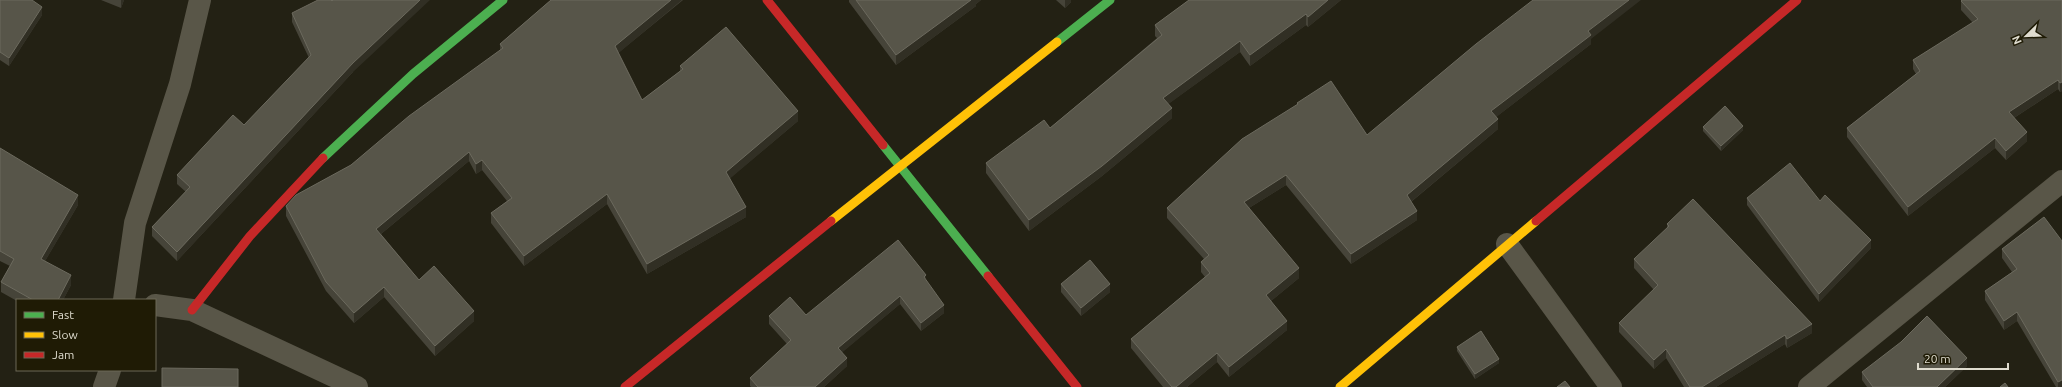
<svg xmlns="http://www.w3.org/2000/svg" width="2062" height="387" viewBox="0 0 2062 387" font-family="Ubuntu,sans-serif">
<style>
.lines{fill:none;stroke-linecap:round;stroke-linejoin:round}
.street{stroke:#595648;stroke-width:22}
.fast{stroke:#4caf50;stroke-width:9}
.slow{stroke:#ffc107;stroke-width:9}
.jam{stroke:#c62828;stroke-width:9}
.wall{fill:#464439}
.shaded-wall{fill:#312f24}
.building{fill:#575549;stroke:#6c6a5e}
</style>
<rect width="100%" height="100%" fill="#232114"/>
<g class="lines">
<g class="street">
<path d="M1507,244L1611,387"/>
<path d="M124,300L135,223L180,84L200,0"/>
<path d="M155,305L192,310L357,387"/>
<path d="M104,387L110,370"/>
<path d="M1809,387L2062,181"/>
</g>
<g class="fast">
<path d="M1057,42L1110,0"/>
<path d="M883,145L988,276"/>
<path d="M323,158L413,74L503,0"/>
</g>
<g class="slow">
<path d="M831,221L1057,42"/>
<path d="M1340,387L1536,221"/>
</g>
<g class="jam">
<path d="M767,0L883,145"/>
<path d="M1536,221L1797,0"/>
<path d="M988,276L1077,387"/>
<path d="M192,310L250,236L323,158"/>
<path d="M625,387L831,221"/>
</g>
</g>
<g class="wall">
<path d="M0,0L42,15L9,66L0,60Z"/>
<path d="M101,0H124L121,8Z"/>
<path d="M551,0H683L618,53L642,100L680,71V66L798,121L730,178L746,217L647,274L607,204L524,266L491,223V213L507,201L482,170L476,174L469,161L381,234L419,280L474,321L435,356L384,297L354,323L326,291L286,216V206L351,165L500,51V44Z"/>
<path d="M849,0H981L976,4V6L896,65L849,2Z"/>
<path d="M1056,0H1071V2L1065,8Z"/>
<path d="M1189,0H1341L1308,27L1306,25L1250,66L1240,52L1168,104L1172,118L1102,176L1029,231L986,173V163L1050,128L1157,38L1155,36V25Z"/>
<path d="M2062,0V91L2060,92L2058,89L2014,118L2027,141L2006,160L1995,148L1908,216L1847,137V128L1916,74L1913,69V60L1973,23L1961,10V1Z"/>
<path d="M292,13L353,72L177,261L152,236V227L186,192L177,184V175L244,125L309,58L292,22Z"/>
<path d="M1591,39V44L1496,117L1498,129L1411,202L1417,220L1351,264L1286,185L1249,208L1299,278L1271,301L1287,330L1229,377L1217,362L1187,387H1163L1131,348V339L1205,277L1201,272V262L1204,259L1167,218V208L1297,105V103L1367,135Z"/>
<path d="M1703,127L1743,130L1721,151L1703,131Z"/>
<path d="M0,148L78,205L45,261L71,285L63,300H17V301L1,292V282L10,266L0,261Z"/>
<path d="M1747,198L1820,201L1871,248L1819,302L1747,205Z"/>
<path d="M2044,217L2062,387H2056L2017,321L2004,330L1985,300V291L2012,272L2002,258V249Z"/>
<path d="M1667,224L1812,333L1787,348L1785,344L1716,387H1684L1666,358L1654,369L1619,332V323L1654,290L1634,268V259L1667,229Z"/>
<path d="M926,281L944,313L921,331L900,304L842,352L847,366L824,387H751L750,386V378L787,344L769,324V316L806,315Z"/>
<path d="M1061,284L1110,292L1081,316L1061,292Z"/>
<path d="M1457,347L1499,363L1475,379L1457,351Z"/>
<path d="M1967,366L1945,387H1867L1862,380V372Z"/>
</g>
<g class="shaded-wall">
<path d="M121,0H124L121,8Z"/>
<path d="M420,0H430L353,72L177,261V252L353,63Z"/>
<path d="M671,0H682L615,56V46Z"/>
<path d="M971,0H981L976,4V6L896,65V55Z"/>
<path d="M1065,0H1071V2L1065,8Z"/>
<path d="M1328,0H1341L1308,27V17Z"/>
<path d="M1629,0H1641L1591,39V44L1491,121V111L1588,31Z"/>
<path d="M42,7V15L9,66V58Z"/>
<path d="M1306,14V25L1250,66V55Z"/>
<path d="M1240,41V52L1163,108V98Z"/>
<path d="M2058,80V89L2009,121V112Z"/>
<path d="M2062,82V91L2060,92V83Z"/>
<path d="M1172,108V118L1102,176L1029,231V220Z"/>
<path d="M798,111V121L726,182V172Z"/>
<path d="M1498,119V129L1407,205V195Z"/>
<path d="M1743,126V130L1721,151V146Z"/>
<path d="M2027,132V141L2006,160V151Z"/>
<path d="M1995,138V148L1908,216V207Z"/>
<path d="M469,152V161L376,238V229Z"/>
<path d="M482,160V170L476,174V164Z"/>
<path d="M1286,175V185L1244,211V202Z"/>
<path d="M607,194V204L524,266V256Z"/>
<path d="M78,195V205L41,268V259Z"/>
<path d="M746,207V217L647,274V264Z"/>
<path d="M1417,211V220L1351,264V254Z"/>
<path d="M1871,240V248L1819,302V294Z"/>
<path d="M1299,268V278L1266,305V295Z"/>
<path d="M71,275V285L63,300H58Z"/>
<path d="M926,275V283L924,277Z"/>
<path d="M1110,284V292L1081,316V308Z"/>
<path d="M384,287V297L354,323V313Z"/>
<path d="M900,296V304L838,356V348Z"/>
<path d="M944,305V313L921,331V323Z"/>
<path d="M474,311V321L435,356V346Z"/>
<path d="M2017,312V321L2004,330V321Z"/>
<path d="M1287,321V330L1229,377V367Z"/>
<path d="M1812,324V333L1787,348V339Z"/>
<path d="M1785,335V344L1716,387H1702Z"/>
<path d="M1666,349V358L1654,369V360Z"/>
<path d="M1217,353V362L1187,387H1176Z"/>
<path d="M847,358V366L824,387H815Z"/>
<path d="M1967,358V366L1945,387H1937Z"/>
<path d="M1499,359V363L1475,379V374Z"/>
<path d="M2062,380V387H2058V382Z"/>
</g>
<g class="building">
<path d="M0,0H32L42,7L9,58L0,52Z"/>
<path d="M318,0H331L332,1L333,0H420L353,63L177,252L152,227L190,187L177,175L233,115L244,125L311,55L292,13Z"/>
<path d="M551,0H671L615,46L642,100L683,69L680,66L726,27L798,111L726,172L746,207L647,264L607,194L524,256L491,213L512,198L482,160L476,164L469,152L376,229L419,280L434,266L474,311L435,346L384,287L354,313L326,282L286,206L296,195L351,165L409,116L503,48L500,44Z"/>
<path d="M856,0H971L896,55Z"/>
<path d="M1189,0H1328L1308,17L1306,14L1250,55L1240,41L1163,98L1172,108L1102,166L1029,220L986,163L1044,120L1050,128L1162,35L1155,25Z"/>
<path d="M1533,0H1629L1588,31L1591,35L1491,111L1498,119L1407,195L1417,211L1351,254L1286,175L1244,202L1299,268L1266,295L1287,321L1229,367L1217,353L1176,387H1172L1131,339L1210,273L1201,262L1209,255L1167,208L1242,139L1298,104L1297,103L1331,81L1367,135L1476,44Z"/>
<path d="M1962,0H2062V82L2060,83L2058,80L2009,112L2027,132L2006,151L1995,138L1908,207L1847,128L1920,71L1913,60L1978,19L1961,1Z"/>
<path d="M1725,106L1743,126L1721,146L1703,127Z"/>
<path d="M0,148L78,195L41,259L71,275L58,300H33L1,282L14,259L0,251Z"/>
<path d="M1790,163L1820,201L1825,195L1871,240L1819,294L1747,198Z"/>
<path d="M1693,199L1812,324L1787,339L1785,335L1702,387H1690L1666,349L1654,360L1619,323L1658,285L1634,259L1669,226L1667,224Z"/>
<path d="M2044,217L2062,241V380L2058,382L2017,312L2004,321L1985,291L2017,269L2002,249Z"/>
<path d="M898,240L926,275L924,277L944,305L921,323L900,296L838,348L847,358L815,387H758L750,378L791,340L769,316L790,297L806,315Z"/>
<path d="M1090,260L1110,284L1081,308L1061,284Z"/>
<path d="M1927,316L1967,358L1937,387H1873L1862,372L1901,342Z"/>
<path d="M1481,331L1499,359L1475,374L1457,347Z"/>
<path d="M162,368L238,369V387H162Z"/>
<path d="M1565,381L1570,387H1557Z"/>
<path d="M2005,383L2008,387H2000Z"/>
</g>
<rect x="16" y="299" width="140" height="72" fill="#1f1b05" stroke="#6c6856"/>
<rect x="24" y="312" width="20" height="6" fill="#4caf50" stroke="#6c6856"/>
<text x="52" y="319" font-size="12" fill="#dfdccf">Fast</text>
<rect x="24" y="332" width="20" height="6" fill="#ffc107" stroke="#6c6856"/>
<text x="52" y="339" font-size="12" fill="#dfdccf">Slow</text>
<rect x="24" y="352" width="20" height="6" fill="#c62828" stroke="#6c6856"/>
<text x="52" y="359" font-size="12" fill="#dfdccf">Jam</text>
<g transform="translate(2026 36) rotate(247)" stroke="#1f1b05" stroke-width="3" paint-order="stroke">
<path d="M0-3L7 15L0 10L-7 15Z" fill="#dfdccf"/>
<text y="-6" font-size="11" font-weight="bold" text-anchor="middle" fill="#dfdccf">N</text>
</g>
<path d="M1918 363v6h90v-6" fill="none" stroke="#dfdccf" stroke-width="2"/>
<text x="1924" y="363" font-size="12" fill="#dfdccf" stroke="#1f1b05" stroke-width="3" paint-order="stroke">20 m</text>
</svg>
